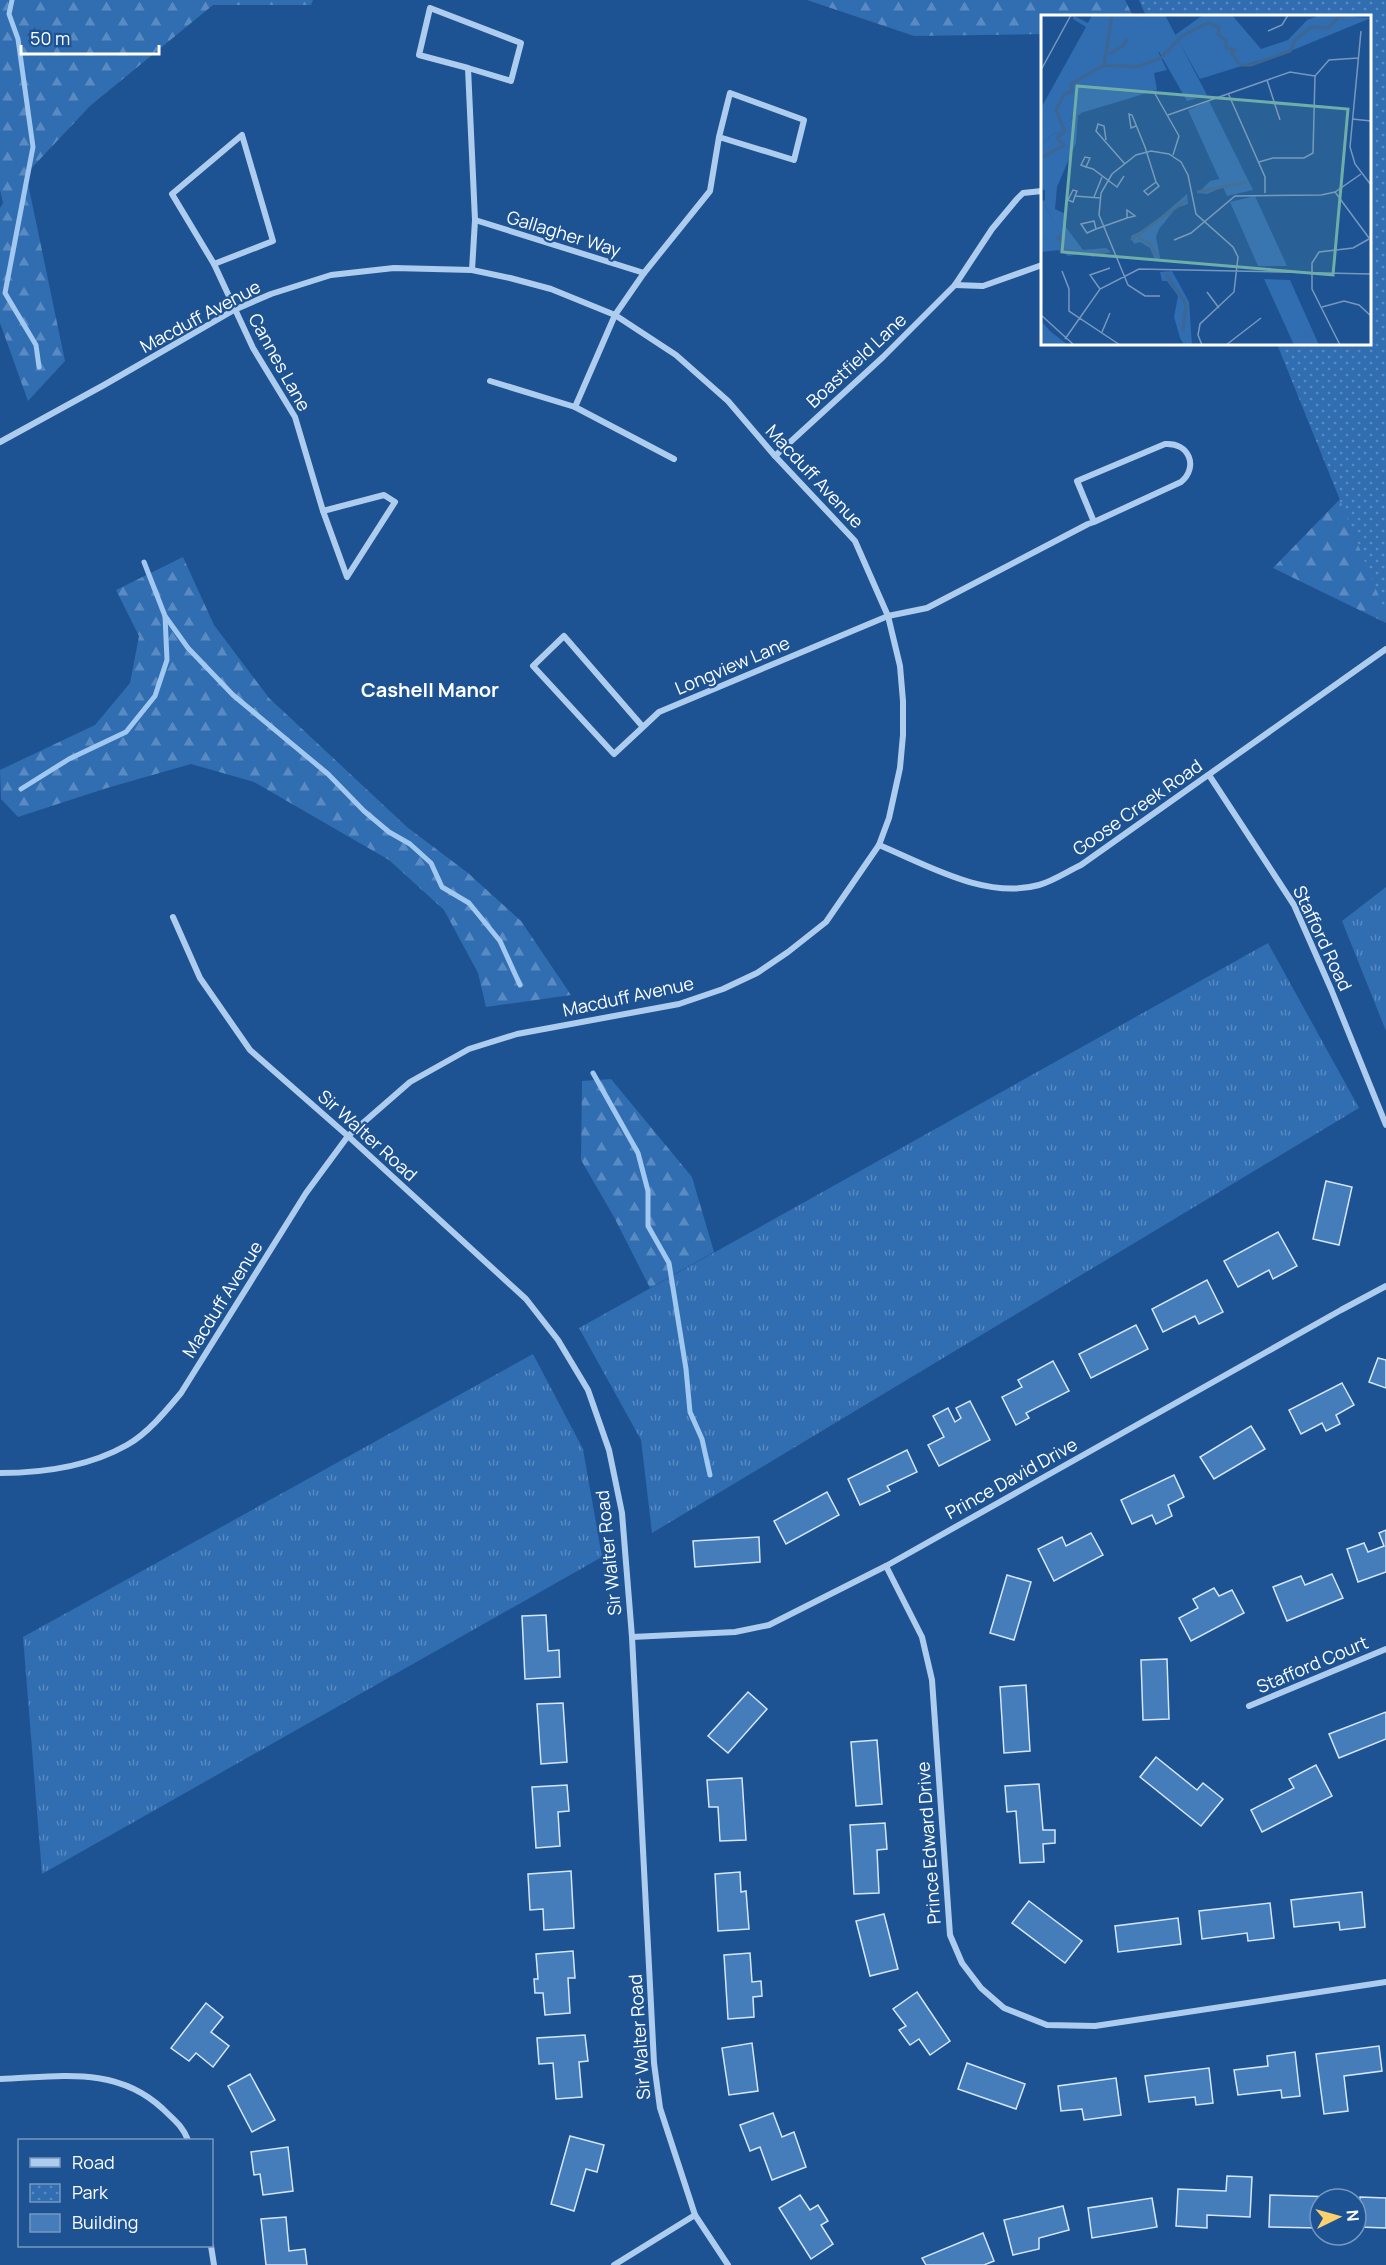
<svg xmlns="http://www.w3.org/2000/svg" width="1386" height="2265" viewBox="0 0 1386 2265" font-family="Manrope,sans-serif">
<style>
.grass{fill:url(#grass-tufts)}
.forest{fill:url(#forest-firs)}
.park{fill:url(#park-dots)}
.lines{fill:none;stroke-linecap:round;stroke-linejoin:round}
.stream{stroke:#a1c8f0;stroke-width:5}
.building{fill:#457cba;stroke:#d4e6fa;stroke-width:1.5}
.minor{stroke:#aecdee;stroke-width:6}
.labels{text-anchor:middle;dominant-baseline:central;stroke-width:4.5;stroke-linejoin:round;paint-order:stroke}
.street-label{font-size:18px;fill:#fff;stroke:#1d5393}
.neighbourhood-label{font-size:20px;font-weight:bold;fill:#fff;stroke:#1d5393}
.inset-river{fill:none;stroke:#3e6693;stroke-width:3}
.inset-road{fill:none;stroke:#7798be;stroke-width:1.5}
.view{fill:#6fada8;fill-opacity:0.15;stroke:#6fada8;stroke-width:3}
.inset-edge{fill:none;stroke:#fff;stroke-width:3}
</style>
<defs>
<pattern id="grass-tufts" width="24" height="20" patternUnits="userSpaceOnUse" patternTransform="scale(1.5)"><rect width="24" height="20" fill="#306db1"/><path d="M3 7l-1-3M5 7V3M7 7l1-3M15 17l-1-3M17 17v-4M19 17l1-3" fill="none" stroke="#598ac1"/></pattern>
<pattern id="forest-firs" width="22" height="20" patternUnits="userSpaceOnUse" patternTransform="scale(1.5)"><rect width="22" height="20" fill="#306db1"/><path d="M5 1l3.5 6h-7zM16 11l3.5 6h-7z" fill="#598ac1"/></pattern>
<pattern id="park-dots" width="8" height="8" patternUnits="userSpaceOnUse" patternTransform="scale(1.5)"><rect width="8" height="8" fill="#306db1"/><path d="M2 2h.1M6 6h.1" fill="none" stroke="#598ac1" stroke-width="1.8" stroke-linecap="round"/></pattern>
</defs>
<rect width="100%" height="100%" fill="#1d5393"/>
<g class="grass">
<path d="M1386,887V1031L1342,921Z"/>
<path d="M1268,943L1359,1108L652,1533L641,1440L579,1328Z"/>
<path d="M533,1354L583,1449L602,1557L42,1874L23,1637Z"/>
</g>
<g class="forest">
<path d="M0,0H313L311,5H213L90,106L26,174L65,361L28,401L0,323V208L3,203L0,190Z"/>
<path d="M807,0H1125L1133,16H1042V34L914,36Z"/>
<path d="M1386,257V623L1273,568L1340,499Z"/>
<path d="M183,557L214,625L269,698L407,827L468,873L521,921L571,995L486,1007L478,973L444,910L389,860L254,782L191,764L107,788L18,817L1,799L0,770L95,725L130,683L139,636L116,590Z"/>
<path d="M611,1079L692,1177L714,1252L650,1288L614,1217L581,1160L582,1081Z"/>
</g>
<path class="park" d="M1139,0H1386V614L1277,344H1370V16H1146Z"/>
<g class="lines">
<g class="stream">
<path d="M12,0L9,14L18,39L33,147L5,293L36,345L39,367"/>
<path d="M144,562L165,616L188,648L233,695L328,774L364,811L389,832L410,844L431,863L442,887L469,903L500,941L520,985"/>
<path d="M21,789L69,759L126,732L155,696L167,660L165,616"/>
<path d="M593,1073L638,1153L648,1191V1226L669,1263L686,1369L690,1412L702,1439L710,1475"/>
</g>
</g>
<g class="building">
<path d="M1326,1181L1352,1187L1339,1245L1313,1239Z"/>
<path d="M1278,1232L1297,1266L1273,1279L1269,1270L1238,1287L1224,1261Z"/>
<path d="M1207,1280L1223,1312L1199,1324L1195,1316L1163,1332L1152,1309Z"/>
<path d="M1136,1325L1148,1349L1091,1378L1079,1354Z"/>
<path d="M1378,1358L1386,1360V1388L1369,1382Z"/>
<path d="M1053,1361L1069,1391L1026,1413L1029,1418L1016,1425L1002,1397L1022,1387L1018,1380Z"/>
<path d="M1342,1383L1354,1405L1336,1415L1340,1424L1326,1431L1322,1423L1301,1434L1289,1410Z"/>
<path d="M970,1401L990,1440L939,1466L928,1445L944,1437L933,1416L948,1408L955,1422L961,1418L956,1408Z"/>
<path d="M1251,1426L1265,1449L1214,1479L1200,1457Z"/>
<path d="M907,1450L917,1472L887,1486L890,1491L860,1505L848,1479Z"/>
<path d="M1174,1475L1184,1497L1168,1505L1172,1516L1156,1524L1152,1515L1132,1524L1121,1500Z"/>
<path d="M827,1492L839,1515L786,1544L774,1521Z"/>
<path d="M1386,1530V1572L1358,1582L1347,1549L1364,1543L1368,1552L1384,1546L1379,1533Z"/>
<path d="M1091,1533L1103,1555L1054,1581L1038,1549L1062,1537L1066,1546Z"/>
<path d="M759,1537L760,1562L695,1567L693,1541Z"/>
<path d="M1332,1574L1343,1598L1287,1621L1273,1587L1301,1576L1305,1585Z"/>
<path d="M1007,1575L1031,1582L1014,1640L990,1633Z"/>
<path d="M1214,1588L1219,1596L1232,1590L1244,1613L1191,1641L1179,1618L1198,1608L1193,1599Z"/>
<path d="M546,1615L548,1651L559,1650L560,1677L525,1679L522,1616Z"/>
<path d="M1167,1659L1169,1719L1143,1720L1141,1660Z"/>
<path d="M1026,1685L1030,1751L1004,1753L1000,1687Z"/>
<path d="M748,1692L767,1709L728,1753L708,1736Z"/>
<path d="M563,1703L567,1762L541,1764L537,1704Z"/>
<path d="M1386,1712V1739L1339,1758L1329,1734Z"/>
<path d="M877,1740L882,1804L856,1806L851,1742Z"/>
<path d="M1156,1757L1197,1790L1203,1783L1223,1799L1201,1826L1140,1777Z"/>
<path d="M1316,1765L1332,1796L1262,1832L1251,1810L1294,1788L1289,1779Z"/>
<path d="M742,1778L746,1840L720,1841L718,1807H709L707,1780Z"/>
<path d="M1039,1784L1043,1830H1055V1843L1043,1844L1044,1862L1020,1863L1016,1811L1007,1812L1005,1786Z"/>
<path d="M567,1785L569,1811L558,1812L560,1846L536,1848L532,1787Z"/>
<path d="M885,1823L887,1849L877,1850L879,1893L854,1894L850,1825Z"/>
<path d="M571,1871L574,1928L544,1930L543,1909L530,1910L528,1874Z"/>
<path d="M740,1872L741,1892L746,1891L749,1929L718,1931L715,1874Z"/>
<path d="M1362,1892L1365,1927L1340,1930L1339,1922L1294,1927L1291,1900Z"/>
<path d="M1029,1901L1082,1941L1065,1963L1012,1923Z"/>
<path d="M1270,1903L1274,1938L1248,1941L1247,1933L1202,1939L1199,1911Z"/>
<path d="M884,1914L898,1969L870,1976L856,1921Z"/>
<path d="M1178,1918L1181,1944L1118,1952L1115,1926Z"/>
<path d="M573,1951L575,1978H568L570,2013L545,2015L543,1993H535L534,1979H538L536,1954Z"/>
<path d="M750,1953L752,1982L761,1981L762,1996L753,1997L754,2017L728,2019L724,1955Z"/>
<path d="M917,1992L950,2041L930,2055L919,2039L910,2045L899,2030L906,2026L893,2009Z"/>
<path d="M206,2003L223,2017L211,2032L229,2046L213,2067L196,2053L189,2061L171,2048Z"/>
<path d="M585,2035L588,2061L579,2062L582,2097L556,2099L553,2063L539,2064L537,2038Z"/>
<path d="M752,2043L758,2091L729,2095L722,2048Z"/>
<path d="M1379,2046L1382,2071L1344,2076L1348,2111L1324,2114L1316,2054Z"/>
<path d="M1295,2052L1300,2096L1282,2098L1281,2090L1238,2095L1234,2070L1268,2066L1267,2056Z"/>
<path d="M967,2063L1025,2084L1016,2109L958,2089Z"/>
<path d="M1209,2068L1213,2103L1196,2105L1195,2097L1149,2102L1145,2076Z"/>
<path d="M250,2074L275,2120L252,2132L228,2086Z"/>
<path d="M1116,2078L1121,2115L1084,2120L1082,2109L1061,2111L1058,2086Z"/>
<path d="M773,2113L782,2137L794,2132L806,2167L772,2180L760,2147L750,2151L740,2125Z"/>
<path d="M570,2136L604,2145L597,2172L586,2169L574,2211L551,2204Z"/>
<path d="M288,2147L293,2191L263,2195L260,2174L254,2175L251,2152Z"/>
<path d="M1227,2176L1252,2177L1250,2217L1207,2215V2228L1176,2226L1178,2189L1226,2191Z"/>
<path d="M800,2195L810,2210L818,2205L828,2221L821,2225L833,2244L811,2259L779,2208Z"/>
<path d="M1270,2195L1337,2197V2199H1320V2228L1269,2227Z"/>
<path d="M1360,2197L1386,2198V2228L1359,2227Z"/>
<path d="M1152,2198L1157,2227L1092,2238L1088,2208Z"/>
<path d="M1063,2206L1069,2230L1039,2238V2249L1013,2255L1004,2220Z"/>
<path d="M286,2217L289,2251L305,2249L307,2265H266L261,2219Z"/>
<path d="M983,2233L994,2261L984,2265H926L922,2258Z"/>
</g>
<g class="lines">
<g class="minor">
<path d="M468,68L419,55L430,8L521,43L511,81L468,68L475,220L472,270"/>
<path d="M242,135L273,241L214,264L172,194Z"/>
<path d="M475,220L644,273"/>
<path d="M214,264L253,348L295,417L323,511"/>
<path d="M955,285L983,286L1042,265"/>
<path d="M490,381L575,407"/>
<path d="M0,442L104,385L234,310L271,294L331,275L394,268L472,270L510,278L551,289L615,315L676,355L728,401L775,456L855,541L888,616L900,666L903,701V735L900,768L889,818L879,845L826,922L788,952L757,973L723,989L679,1004L517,1034L469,1049L410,1082L348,1136L306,1193L181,1393C166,1411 148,1433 127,1445C90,1466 42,1473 0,1473"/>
<path d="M775,456L883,357L955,285L992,229L1017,199L1023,193L1042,191"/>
<path d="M674,459L575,407L615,315L644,273L710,191L719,137L730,93L804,120L794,160L719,137"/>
<path d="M384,495L395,502L347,577L323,511Z"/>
<path d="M643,727L614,754L533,666L564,636L643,727L659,712L888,616L927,608L1088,524L1094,522L1181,482C1199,467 1189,442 1165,444L1077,481L1094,522"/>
<path d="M1209,775L1294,905L1331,989L1386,1125"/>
<path d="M879,845C927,865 986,900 1039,885C1053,881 1068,871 1081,865L1386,649"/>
<path d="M173,917L200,978L250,1050L348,1136L526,1299L558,1340L588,1390L609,1450L622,1513L632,1637L654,2063L660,2108L695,2215L728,2265"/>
<path d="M886,1566L922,1637L932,1680L950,1935L962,1963L981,1988L1004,2008L1047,2025L1095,2026L1386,1982"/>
<path d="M632,1637L735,1632L769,1625L886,1566L1341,1310L1386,1286"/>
<path d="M1249,1706L1386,1649"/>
<path d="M0,2079C59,2077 116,2065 163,2109C174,2120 182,2125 188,2140"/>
<path d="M211,2246L214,2265"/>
<path d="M614,2265L695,2215"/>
</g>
</g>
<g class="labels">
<g class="street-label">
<text transform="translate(564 233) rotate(17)">Gallagher Way</text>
<text transform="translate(200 316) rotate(-28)">Macduff Avenue</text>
<text transform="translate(856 360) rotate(-43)">Boastfield Lane</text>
<text transform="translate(280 362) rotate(61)">Cannes Lane</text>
<text transform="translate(815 476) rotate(47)">Macduff Avenue</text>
<text transform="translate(732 665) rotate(-23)">Longview Lane</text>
<text transform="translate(1137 807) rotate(-35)">Goose Creek Road</text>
<text transform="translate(1323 938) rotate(65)">Stafford Road</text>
<text transform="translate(628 996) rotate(-12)">Macduff Avenue</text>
<text transform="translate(368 1135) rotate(42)">Sir Walter Road</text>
<text transform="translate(222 1299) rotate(-58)">Macduff Avenue</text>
<text transform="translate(1011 1478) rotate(-29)">Prince David Drive</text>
<text transform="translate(608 1553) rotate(-96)">Sir Walter Road</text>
<text transform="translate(1312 1664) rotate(-23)">Stafford Court</text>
<text transform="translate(928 1843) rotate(-94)">Prince Edward Drive</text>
<text transform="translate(639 2037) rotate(-94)">Sir Walter Road</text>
</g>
<g class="neighbourhood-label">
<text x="430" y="689">Cashell Manor</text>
</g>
</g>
<g transform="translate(1041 15)">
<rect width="330" height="330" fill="#1d5393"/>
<path d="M99,0H124L166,80L146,86L118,37L38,95L40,99L31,103L24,117L12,119L0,130V110ZM168,86L212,175L186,181L147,95ZM214,181L246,251H217L189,187ZM5,185L4,190L21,222L0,224V186ZM223,264L249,265L278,330H253ZM0,306L10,317L27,330H0Z" fill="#306db1"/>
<path d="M162,0H191L220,34L247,25L266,5L279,0L330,3L252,35L159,64L134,20ZM37,100L35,128L16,172L14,194L25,199L24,211L42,235L65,233L70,237L51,242L46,238L27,241L19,235L0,237V224L20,221L4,190V175L0,174V130L12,119L24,117L23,109ZM179,164L182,172L166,179L157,178L169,166ZM146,179L147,189L135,193L118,214L115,222L119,243L114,245L109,233L99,227L93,229L90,221L108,212ZM131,256L148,287L151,330H143L139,323L133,302L137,281L126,266H121L119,257Z" fill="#306db1"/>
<path d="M51,0H99L126,55L113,58L116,75L0,110V93L45,12L32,4L33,1L47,8Z" fill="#306db1"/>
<path class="inset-river" d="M68,39L83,30L86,23M63,50L96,52L120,43L141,21L167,8L178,12L177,20L185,25V33L194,35L191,38L199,50H210L249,36L254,25L270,12L287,13L299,1L315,0M0,143L23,130L16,123L24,116L15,95L23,79L31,77L30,69L63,50L71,0M156,177L205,167M16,221L22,228L20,235L56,239L66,236M97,223L110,229L116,242M90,225L145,185M125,259L145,289L142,316"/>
<path class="inset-road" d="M227,16L241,10L247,0M320,16L309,132L314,149L330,170M0,55L30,0M226,65L239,105M113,77L138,121L132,140M187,78L224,162V178M127,100L249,57L274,61M311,104L330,106M95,111L90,113L88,99L91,100L104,132L115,167L103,176L107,180L118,171L115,167M65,125L63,111L57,109L55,116L84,149M218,147L232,143H263L272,138L274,61L288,45L317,43M45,152L49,143L44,142L40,150L45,152L52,154L76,172L83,161M294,177L328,223M34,181L32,187L27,185L32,175L36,176L34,181L59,183M53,182L61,162M86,195L94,201L86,203ZM53,206L55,214L46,218L40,209ZM55,214L86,203M133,225L150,218L194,181L280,180L294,177L320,159M21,256L28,274V296L79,330M59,274L49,260L69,253M166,277L178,293M119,281H104L87,270L58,200L60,178L71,159L95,140L110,136L128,139L140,147L147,160L155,199L192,232L197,242L193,277L159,309L157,320L161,330M281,292L303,286L318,290L330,301M0,300L33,330M61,317L69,298M24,324L59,274L98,254L330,259M185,330L220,303M299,330L271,274V248L278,237L312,233L328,224"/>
<path class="view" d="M36,71L307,94L292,260L21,237Z"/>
<rect width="330" height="330" class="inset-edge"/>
</g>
<rect x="18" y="2139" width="195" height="108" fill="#1d5393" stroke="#7798be" stroke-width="1.5"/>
<rect x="30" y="2158" width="30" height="9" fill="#aecdee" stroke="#7798be" stroke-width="1.5"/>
<text x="72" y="2169" font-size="18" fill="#ffffff">Road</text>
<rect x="30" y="2184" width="30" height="18" fill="url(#park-dots)" stroke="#7798be" stroke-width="1.5"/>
<text x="72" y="2199" font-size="18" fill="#ffffff">Park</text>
<rect x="30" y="2214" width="30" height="18" fill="#457cba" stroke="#7798be" stroke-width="1.5"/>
<text x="72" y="2229" font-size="18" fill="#ffffff">Building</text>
<g transform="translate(1338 2217) rotate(85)"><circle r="28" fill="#1d5393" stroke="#7798be" stroke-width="1.5"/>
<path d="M0-4.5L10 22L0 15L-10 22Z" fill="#fed16d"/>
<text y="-9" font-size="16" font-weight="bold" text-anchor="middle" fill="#ffffff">N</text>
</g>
<path d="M21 45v9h138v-9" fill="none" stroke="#ffffff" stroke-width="3"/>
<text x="30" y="45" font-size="18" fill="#ffffff" stroke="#1d5393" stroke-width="4.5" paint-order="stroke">50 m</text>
</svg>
